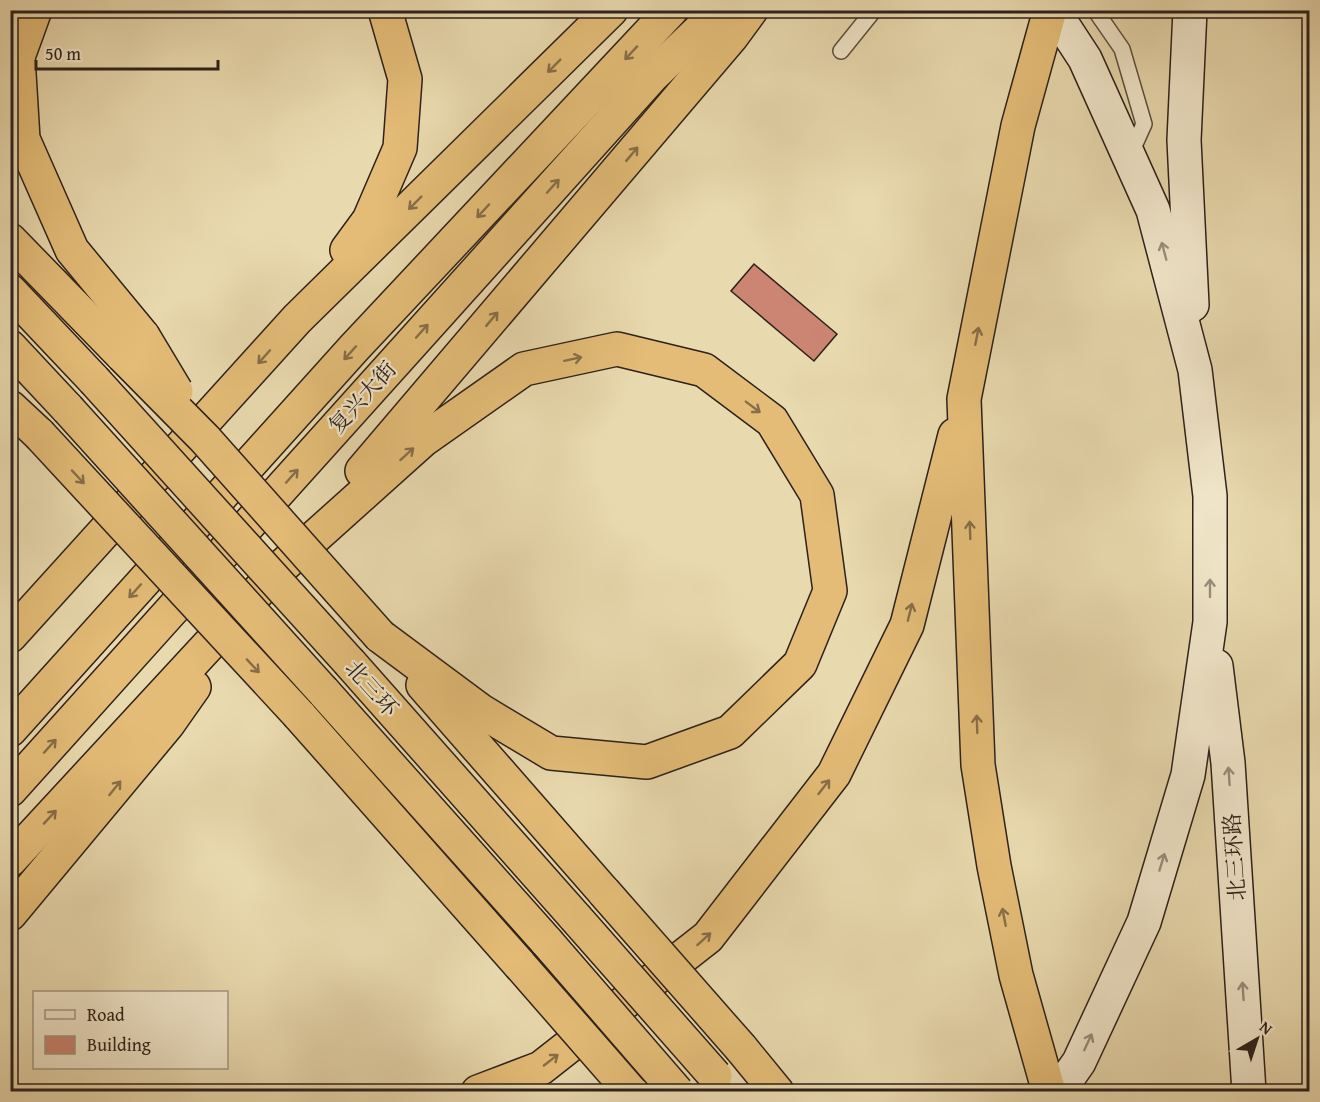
<svg xmlns="http://www.w3.org/2000/svg" width="1320" height="1102" viewBox="0 0 1320 1102" font-family="'Gentium Book Plus','Noto Serif SC',serif">
<style>
.building{fill:#cc8473;stroke:#2d211c;stroke-width:1.5}
.lines{fill:none;stroke-linecap:round;stroke-linejoin:round}
.lane-casing{stroke:#5c4f40;stroke-width:18}
.secondary-casing{stroke:#2d211c;stroke-width:36}
.highway-casing{stroke:#2d211c;stroke-width:36}
.lane{stroke:#f1e6ca;stroke-width:15}
.secondary{stroke:#f1e6ca;stroke-width:33}
.highway{stroke:#e4bc77;stroke-width:33}
.highway-bridge-casing{stroke:#2d211c;stroke-width:36;stroke-linecap:butt}
.highway-bridge{stroke:#e4bc77;stroke-width:33}
.oneway{stroke:#886e4a}
.oneway2{stroke:#998d7c}
.labels{text-anchor:middle;dominant-baseline:central;stroke-width:4.5;stroke-linejoin:round;paint-order:stroke}
.street-label{font-size:22px;fill:#2d211c;stroke:#f1e6ca}
</style>
<rect width="100%" height="100%" fill="#e9d9ae"/>
<filter id="stains"><feTurbulence type="fractalNoise" baseFrequency=".00333" numOctaves="4"/><feColorMatrix values="0 0 0 0 .2 0 0 0 0 .09 0 0 0 0 .02 0 0 0 .5 -.17"/></filter>
<radialGradient id="worn" r=".72"><stop offset=".6" stop-color="#630" stop-opacity="0"/><stop offset="1" stop-color="#630" stop-opacity=".3"/></radialGradient>
<path class="building" d="M754,264L837,334L814,361L731,291Z"/>
<g class="lines">
<g class="lane-casing">
<g id="lane">
<path d="M1095,10L1122,49L1144,124L1130,155"/>
<path d="M841,51L874,10"/>
</g>
</g>
<g class="secondary-casing">
<g id="secondary">
<path d="M1053,10L1085,59L1153,210L1195,370L1210,496V622L1188,775L1144,922L1079,1062L1058,1092"/>
<path d="M1190,10L1184,140L1192,305"/>
<path d="M1216,666L1228,763L1249,1092"/>
</g>
</g>
<g class="highway-casing">
<g id="highway">
<path d="M35,10L18,57L23,139L72,250L143,336"/>
<path d="M10,240L123,356"/>
<path d="M347,250L369,220L400,148L405,79L385,10"/>
<path d="M10,291L94,380"/>
<path d="M10,347L68,409"/>
<path d="M10,407L39,434"/>
<path d="M362,471L732,36L751,10"/>
<path d="M10,636L297,319L611,10"/>
<path d="M350,663L575,917"/>
<path d="M423,685L604,892"/>
<path d="M323,691L547,942"/>
<path d="M299,715L520,965"/>
<path d="M10,730L354,348L671,10"/>
<path d="M10,790L653,75L721,10"/>
<path d="M10,860L277,571L423,440L524,369L617,349L704,370L772,421L817,495L830,591L800,664L730,732L647,762L551,753L481,711L380,636"/>
<path d="M10,914L168,724L194,687"/>
<path d="M741,1048L777,1092"/>
<path d="M478,1092L541,1068L708,937L834,774L907,625L955,435"/>
<path d="M1049,1092L1016,975L994,866L978,765L964,399L1018,126L1050,10"/>
</g>
</g>
<use href="#lane" class="lane"/>
<use href="#secondary" class="secondary"/>
<use href="#highway" class="highway"/>
<g class="highway-bridge-casing">
<g id="highway-bridge">
<path d="M143,336L176,391"/>
<path d="M123,356L205,439L380,636"/>
<path d="M94,380L350,663"/>
<path d="M68,409L323,691"/>
<path d="M39,434L299,715"/>
<path d="M604,892L741,1048"/>
<path d="M575,917L715,1076"/>
<path d="M547,942L677,1092"/>
<path d="M520,965L631,1092"/>
</g>
</g>
<use href="#highway-bridge" class="highway-bridge"/>
</g>
<defs><path id="oneway-shaft" d="M-6 0H5M1.5-3L5.5 0L1.5 3" fill="none" stroke-width="1.6" stroke-linecap="round" stroke-linejoin="round" transform="scale(1.5)"/></defs>
<g class="oneway">
<use href="#oneway-shaft" transform="translate(631 53) rotate(133)"/>
<use href="#oneway-shaft" transform="translate(554 66) rotate(135)"/>
<use href="#oneway-shaft" transform="translate(632 154) rotate(-50)"/>
<use href="#oneway-shaft" transform="translate(553 186) rotate(-48)"/>
<use href="#oneway-shaft" transform="translate(415 203) rotate(135)"/>
<use href="#oneway-shaft" transform="translate(483 211) rotate(133)"/>
<use href="#oneway-shaft" transform="translate(492 319) rotate(-50)"/>
<use href="#oneway-shaft" transform="translate(422 331) rotate(-48)"/>
<use href="#oneway-shaft" transform="translate(977 336) rotate(-79)"/>
<use href="#oneway-shaft" transform="translate(350 353) rotate(132)"/>
<use href="#oneway-shaft" transform="translate(264 357) rotate(132)"/>
<use href="#oneway-shaft" transform="translate(573 359) rotate(-12)"/>
<use href="#oneway-shaft" transform="translate(753 407) rotate(37)"/>
<use href="#oneway-shaft" transform="translate(407 454) rotate(-42)"/>
<use href="#oneway-shaft" transform="translate(292 476) rotate(-48)"/>
<use href="#oneway-shaft" transform="translate(78 477) rotate(47)"/>
<use href="#oneway-shaft" transform="translate(970 530) rotate(-92)"/>
<use href="#oneway-shaft" transform="translate(135 591) rotate(132)"/>
<use href="#oneway-shaft" transform="translate(910 612) rotate(-76)"/>
<use href="#oneway-shaft" transform="translate(253 666) rotate(47)"/>
<use href="#oneway-shaft" transform="translate(977 724) rotate(-92)"/>
<use href="#oneway-shaft" transform="translate(50 746) rotate(-48)"/>
<use href="#oneway-shaft" transform="translate(824 787) rotate(-52)"/>
<use href="#oneway-shaft" transform="translate(115 788) rotate(-51)"/>
<use href="#oneway-shaft" transform="translate(50 817) rotate(-47)"/>
<use href="#oneway-shaft" transform="translate(1004 917) rotate(-101)"/>
<use href="#oneway-shaft" transform="translate(704 939) rotate(-42)"/>
<use href="#oneway-shaft" transform="translate(551 1060) rotate(-38)"/>
</g>
<g class="oneway2">
<use href="#oneway-shaft" transform="translate(1164 251) rotate(-105)"/>
<use href="#oneway-shaft" transform="translate(1210 588) rotate(-90)"/>
<use href="#oneway-shaft" transform="translate(1229 776) rotate(-94)"/>
<use href="#oneway-shaft" transform="translate(1162 862) rotate(-73)"/>
<use href="#oneway-shaft" transform="translate(1243 991) rotate(-94)"/>
<use href="#oneway-shaft" transform="translate(1088 1042) rotate(-65)"/>
</g>
<g class="labels">
<g class="street-label">
<text transform="translate(362 397) rotate(-48)">复兴大街</text>
<text transform="translate(372 688) rotate(48)">北三环</text>
<text transform="translate(1234 857) rotate(-94)">北三环路</text>
</g>
</g>
<rect width="1320" height="1102" fill="none" stroke="#e9d9ae" stroke-width="36"/>
<rect x="12" y="12" width="1296" height="1078" fill="none" stroke="#2d211c" stroke-width="3"/>
<rect x="18" y="18" width="1284" height="1066" fill="none" stroke="#2d211c" stroke-width="1.5"/>
<rect x="33" y="991" width="195" height="78" fill="#f1e6ca" stroke="#a39784" stroke-width="1.5"/>
<rect x="45" y="1010" width="30" height="9" fill="#f1e6ca" stroke="#a39784" stroke-width="1.5"/>
<text x="87" y="1021" font-size="18" fill="#2d211c">Road</text>
<rect x="45" y="1036" width="30" height="18" fill="#cc8473" stroke="#a39784" stroke-width="1.5"/>
<text x="87" y="1051" font-size="18" fill="#2d211c">Building</text>
<g transform="translate(1257 1039) rotate(39)" stroke="#f1e6ca" stroke-width="4.5" paint-order="stroke">
<path d="M0-4.5L10 22L0 15L-10 22Z" fill="#2d211c"/>
<text y="-9" font-size="16" font-weight="bold" text-anchor="middle" fill="#2d211c">N</text>
</g>
<path d="M36 60v9h182v-9" fill="none" stroke="#2d211c" stroke-width="3"/>
<text x="45" y="60" font-size="18" fill="#2d211c" stroke="#f1e6ca" stroke-width="4.5" paint-order="stroke">50 m</text>
<rect width="100%" height="100%" filter="url(#stains)"/>
<rect width="100%" height="100%" fill="url(#worn)"/>
</svg>
